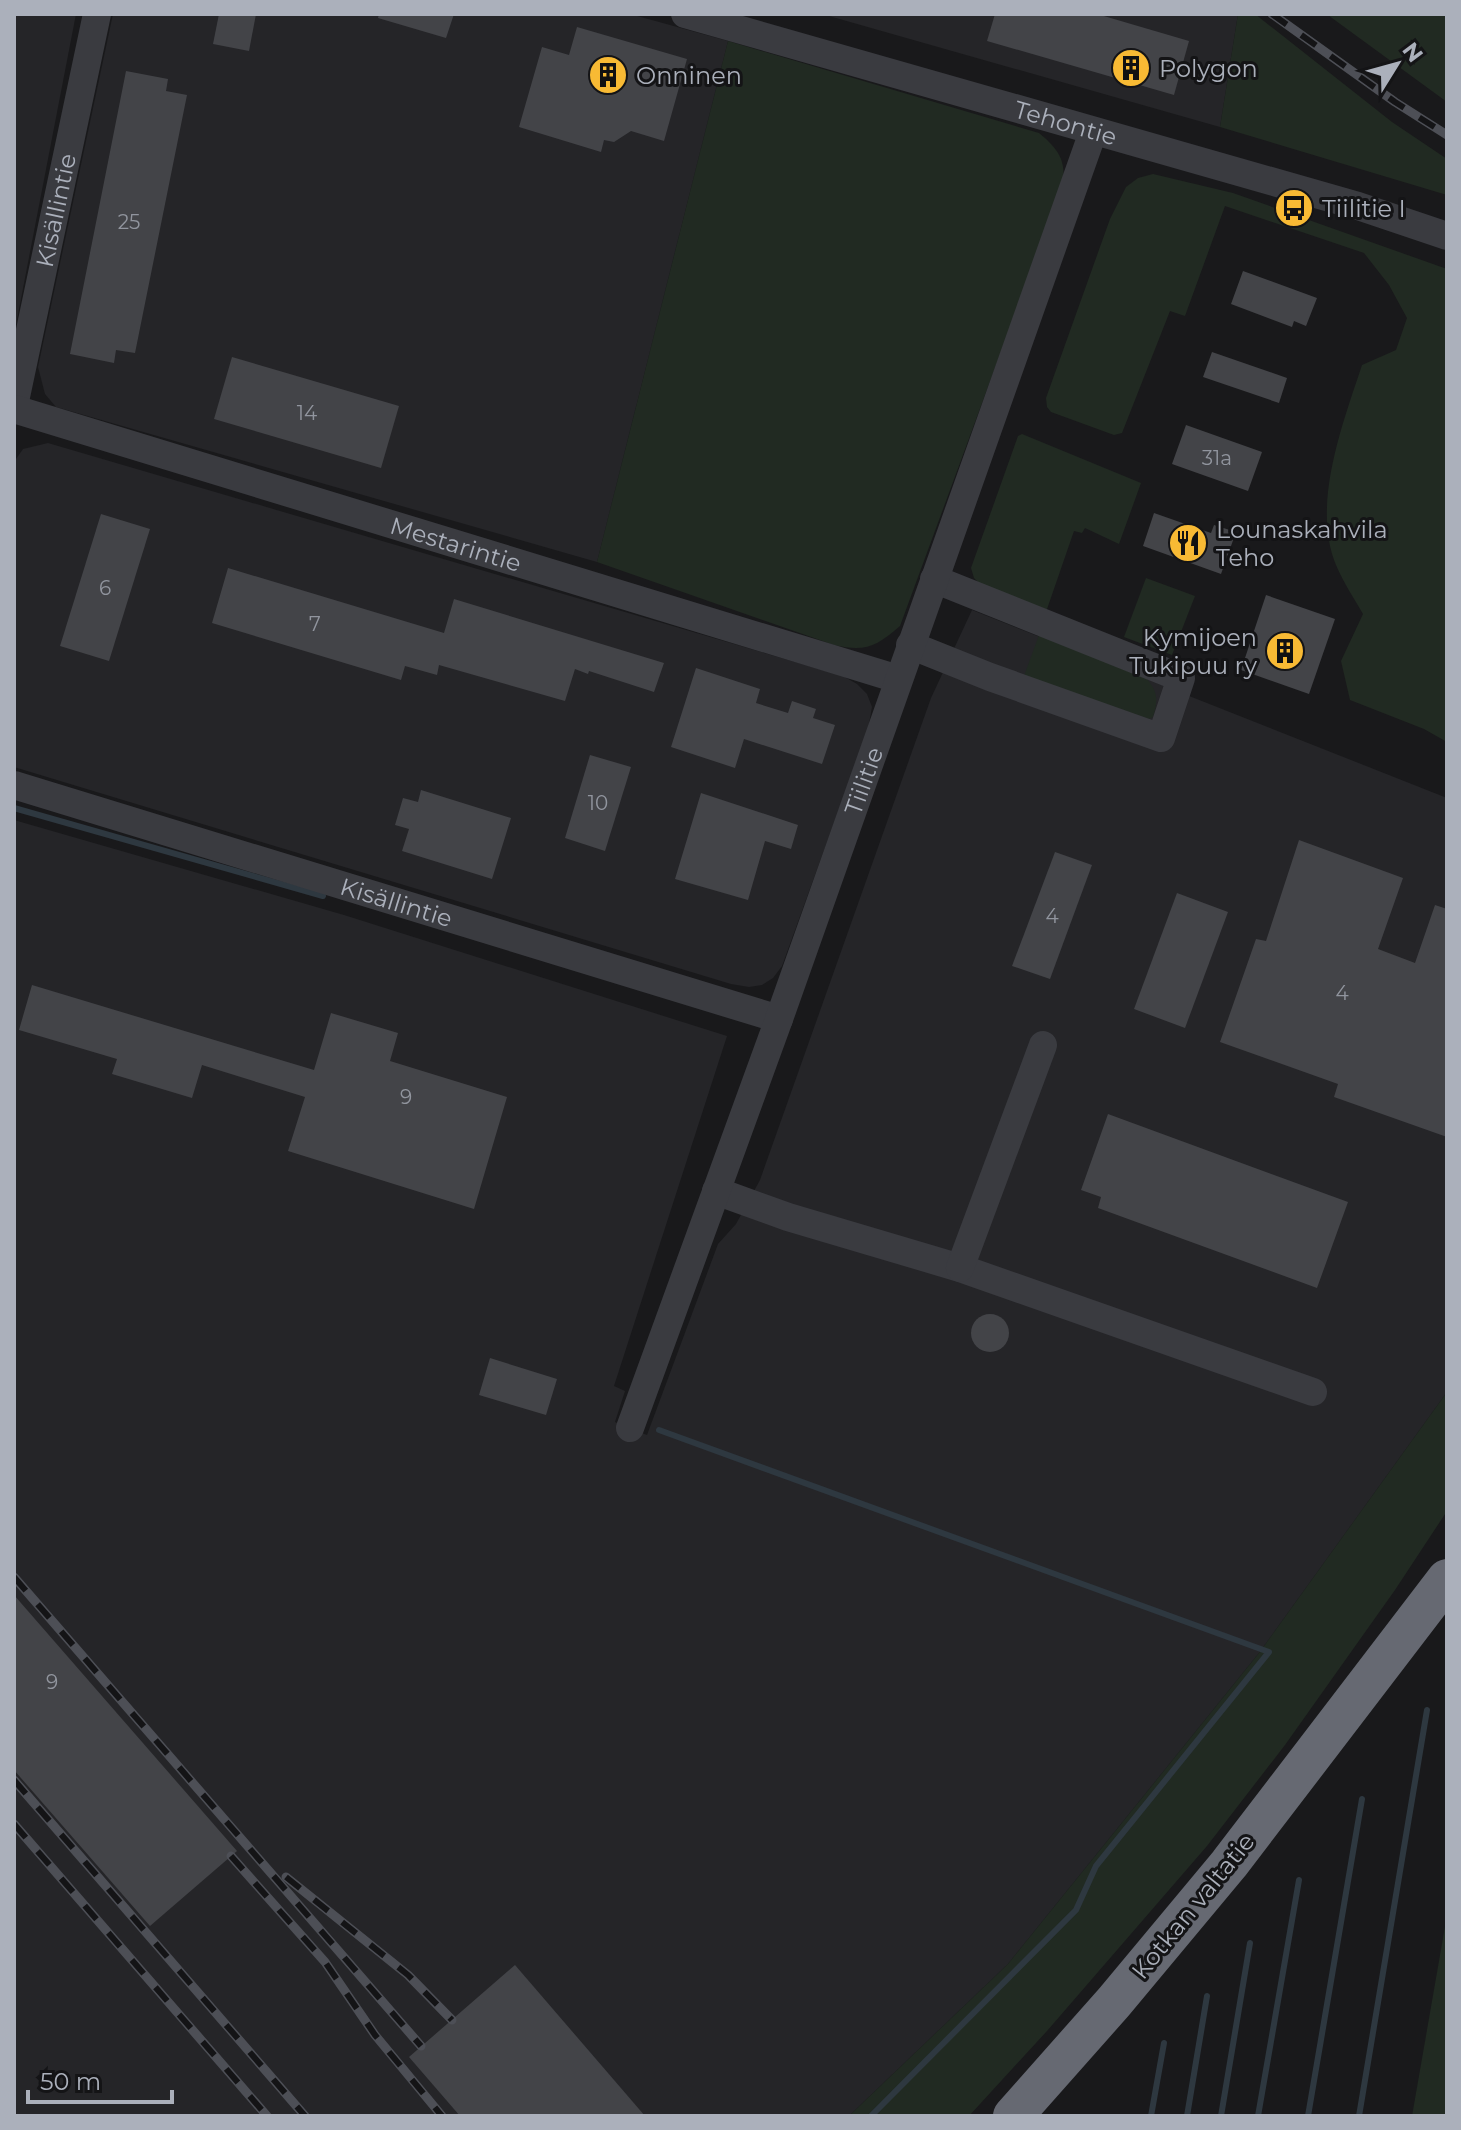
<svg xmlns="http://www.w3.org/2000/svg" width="1461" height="2130" viewBox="0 0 1461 2130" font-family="Montserrat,sans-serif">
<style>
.built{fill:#252528}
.green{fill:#212a22}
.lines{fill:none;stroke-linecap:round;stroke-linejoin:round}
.stream{stroke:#2e3840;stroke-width:6}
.building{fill:#434448}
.minor{stroke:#3a3b40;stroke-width:28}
.highway{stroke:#666972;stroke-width:40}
.rail-casing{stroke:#4d4f56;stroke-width:9}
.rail{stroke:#141416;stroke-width:6;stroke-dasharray:18;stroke-linecap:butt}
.labels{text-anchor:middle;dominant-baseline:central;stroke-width:6;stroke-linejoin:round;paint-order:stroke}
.number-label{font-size:20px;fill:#91959e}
.poi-label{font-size:24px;fill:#abb0bb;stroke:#141416;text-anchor:start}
.street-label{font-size:24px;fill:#abb0bb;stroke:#141416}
</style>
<rect width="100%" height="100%" fill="#19191b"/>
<g class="built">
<path d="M14,14H76L14,335Z"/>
<path d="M113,14H630L728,41L597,562L56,407L45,394L38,367Z"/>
<path d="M822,14H1238L1220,127Z"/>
<path d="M48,443L843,676L857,684L867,694L872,707L868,729L782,966L773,978L762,985L749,987L731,984L14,767V467L16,459L23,449Z"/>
<path d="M972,610L1447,798V1392L1259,1653L1008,1964L849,2116H14V820L344,915L727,1036L614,1386L625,1391L615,1422L647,1435L718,1244L736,1224L760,1180L931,698Z"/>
</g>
<g class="green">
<path d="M1238,14H1255L1392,122L1447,159V195L1220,127Z"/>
<path d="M1327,14H1447V102L1332,18Z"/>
<path d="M728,41L1039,133C1057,148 1066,159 1063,183L900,626C876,647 865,652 834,645L597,562Z"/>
<path d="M1153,174L1233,193L1447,269V742L1424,729L1350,700L1341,661L1363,614C1354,598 1343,582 1336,565C1311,505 1343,423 1362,365L1396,350L1407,318L1389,285L1364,253L1225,206L1185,316L1170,311L1122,433L1114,435L1051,412L1047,407L1046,398L1110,219L1126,187L1138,178Z"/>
<path d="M1022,434L1141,483L1119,544L1085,528L1082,533L1074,531L1046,612L980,584L974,578L971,568L1018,436Z"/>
<path d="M1146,578L1195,596L1172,655L1124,637Z"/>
<path d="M1039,635L1147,679C1158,692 1158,701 1153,717L1149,719L1024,676Z"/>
<path d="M1447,1392V1511L1395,1590L1285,1745L1207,1846L1047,2031L969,2116H849L1008,1964L1259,1653Z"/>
<path d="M1447,1915V2116H1412Z"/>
</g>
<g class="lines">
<g class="stream">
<path d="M14,808L323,896"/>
<path d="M659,1430L1269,1652L1096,1866L1076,1910L871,2116"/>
<path d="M1151,2116L1164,2043"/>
<path d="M1187,2116L1207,1996"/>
<path d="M1221,2116L1250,1943"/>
<path d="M1258,2116L1299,1880"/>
<path d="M1308,2116L1362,1799"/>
<path d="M1359,2116L1427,1710"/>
</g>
</g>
<g class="building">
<path d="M219,14H256L249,51L213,44Z"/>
<path d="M379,14H454L446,38L378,18Z"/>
<path d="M995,14H1097L1189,41L1174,95L987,41Z"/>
<path d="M577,27L687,59L664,141L631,131L614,142L604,140L601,152L519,127L542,47L569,55Z"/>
<path d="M126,71L168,79L166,91L187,95L135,353L116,350L114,363L70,354Z"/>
<path d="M1243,271L1317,298L1306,326L1294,321L1292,327L1231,304Z"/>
<path d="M1212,352L1287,378L1279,403L1203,377Z"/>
<path d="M232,357L399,406L381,468L214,419Z"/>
<path d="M1186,425L1262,452L1248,491L1172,464Z"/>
<path d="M1154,513L1211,533L1214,525L1236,532L1221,574L1143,546Z"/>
<path d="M101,514L150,529L109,661L60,646Z"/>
<path d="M228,568L444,633L454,599L664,663L654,692L589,671L588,674L575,669L565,701L439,665L437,675L405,666L401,680L212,623Z"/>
<path d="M1266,595L1335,619L1309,694L1241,670Z"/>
<path d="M696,668L760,689L756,703L788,713L792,701L816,709L813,718L835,725L822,764L744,739L735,768L671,747Z"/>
<path d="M590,755L631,767L605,851L565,838Z"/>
<path d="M421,790L511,818L492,879L402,851L409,829L395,825L403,798L418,802Z"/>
<path d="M701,793L798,825L791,849L765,841L748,900L675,879Z"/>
<path d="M1299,840L1403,878L1378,949L1415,963L1435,905L1447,909V1137L1334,1097L1338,1084L1220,1042L1256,939L1266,941Z"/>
<path d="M1055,852L1092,865L1050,979L1012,966Z"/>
<path d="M1177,893L1228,912L1185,1028L1134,1009Z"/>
<path d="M32,985L314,1070L331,1013L398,1033L390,1061L507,1097L474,1209L288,1151L305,1097L202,1065L192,1098L112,1074L117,1059L19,1030Z"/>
<path d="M1108,1114L1348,1202L1317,1288L1098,1208L1101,1197L1081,1190Z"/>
<circle cx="990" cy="1333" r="19"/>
<path d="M490,1358L557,1379L546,1415L479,1395Z"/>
<path d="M14,1595L237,1851L150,1926L14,1770Z"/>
<path d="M515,1965L645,2116H460L409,2057Z"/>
</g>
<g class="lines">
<g class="minor">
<path id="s1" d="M685,14L1358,206L1447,236"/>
<path id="s2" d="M14,406L97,14"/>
<path id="s3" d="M14,409L898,679"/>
<path d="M910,645L990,677L1161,738L1181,678L934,579"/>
<path id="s4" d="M14,785L779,1019"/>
<path d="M716,1191L788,1217L960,1268L1313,1392"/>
<path d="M960,1268L1043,1045"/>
<path id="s5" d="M630,1428L779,1019L1093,132"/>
</g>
<path class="highway" d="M1013,2116L1114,2002L1229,1864L1447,1579"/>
<g class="rail-casing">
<g id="rail">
<path d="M1272,14L1395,102L1447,135"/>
<path d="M14,1577L421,2046"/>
<path d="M14,1780L305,2116"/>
<path d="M14,1824L267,2116"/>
<path d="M231,1856L325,1962L375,2035L442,2116"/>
<path d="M286,1877L408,1975L452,2020"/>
</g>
</g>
<use href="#rail" class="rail"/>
</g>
<defs>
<g id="building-disc" transform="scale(2)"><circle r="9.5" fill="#f8ba34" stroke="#141416"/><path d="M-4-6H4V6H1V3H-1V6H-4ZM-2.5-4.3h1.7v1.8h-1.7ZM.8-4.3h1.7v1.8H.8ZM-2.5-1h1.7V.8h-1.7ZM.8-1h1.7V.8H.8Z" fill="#111"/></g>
<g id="bus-disc" transform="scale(2)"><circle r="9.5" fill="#f8ba34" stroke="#141416"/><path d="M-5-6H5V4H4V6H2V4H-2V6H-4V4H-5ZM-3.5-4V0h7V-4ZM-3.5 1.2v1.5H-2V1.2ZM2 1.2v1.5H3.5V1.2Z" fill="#111"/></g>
<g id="restaurant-disc" transform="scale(2)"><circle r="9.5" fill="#f8ba34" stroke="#141416"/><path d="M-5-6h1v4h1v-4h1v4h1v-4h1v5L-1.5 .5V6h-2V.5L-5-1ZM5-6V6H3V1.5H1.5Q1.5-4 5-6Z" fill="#111"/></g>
</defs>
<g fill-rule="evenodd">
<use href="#building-disc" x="1131" y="68"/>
<use href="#building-disc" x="608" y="75"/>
<use href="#bus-disc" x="1294" y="208"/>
<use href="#restaurant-disc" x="1188" y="543"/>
<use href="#building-disc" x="1285" y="651"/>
</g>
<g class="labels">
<g class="number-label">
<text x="129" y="222">25</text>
<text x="307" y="413">14</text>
<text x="1217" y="458">31a</text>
<text x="105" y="588">6</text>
<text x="315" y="624">7</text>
<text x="598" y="803">10</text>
<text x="1052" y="916">4</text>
<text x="1342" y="993">4</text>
<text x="406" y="1097">9</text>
<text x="52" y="1682">9</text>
</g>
<g class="poi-label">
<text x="1159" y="68">Polygon</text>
<text x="636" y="75">Onninen</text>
<text x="1322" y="208">Tiilitie I</text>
<text x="1216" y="529">Lounaskahvila<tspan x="1216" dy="28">Teho</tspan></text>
<text x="1257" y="637" text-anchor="end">Kymijoen<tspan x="1257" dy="28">Tukipuu ry</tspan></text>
</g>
<g class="street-label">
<text stroke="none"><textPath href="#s1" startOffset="396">Tehontie</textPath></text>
<text stroke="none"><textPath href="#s2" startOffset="200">Kisällintie</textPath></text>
<text stroke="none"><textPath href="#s3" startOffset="462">Mestarintie</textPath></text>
<text stroke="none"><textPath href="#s5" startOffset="688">Tiilitie</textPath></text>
<text stroke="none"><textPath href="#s4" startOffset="400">Kisällintie</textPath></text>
<text transform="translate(1193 1906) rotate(-51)">Kotkan valtatie</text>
</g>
</g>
<rect width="1461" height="2130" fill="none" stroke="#abb0bb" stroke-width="32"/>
<g transform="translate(1397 64) rotate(53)" stroke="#141416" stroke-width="6" paint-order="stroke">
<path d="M0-6L14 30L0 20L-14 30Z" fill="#abb0bb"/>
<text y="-12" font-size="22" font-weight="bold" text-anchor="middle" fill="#abb0bb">N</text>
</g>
<path d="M28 2090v12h144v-12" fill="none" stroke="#abb0bb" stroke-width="4"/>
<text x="40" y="2090" font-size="24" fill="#abb0bb" stroke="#141416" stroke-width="6" paint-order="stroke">50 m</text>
</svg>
